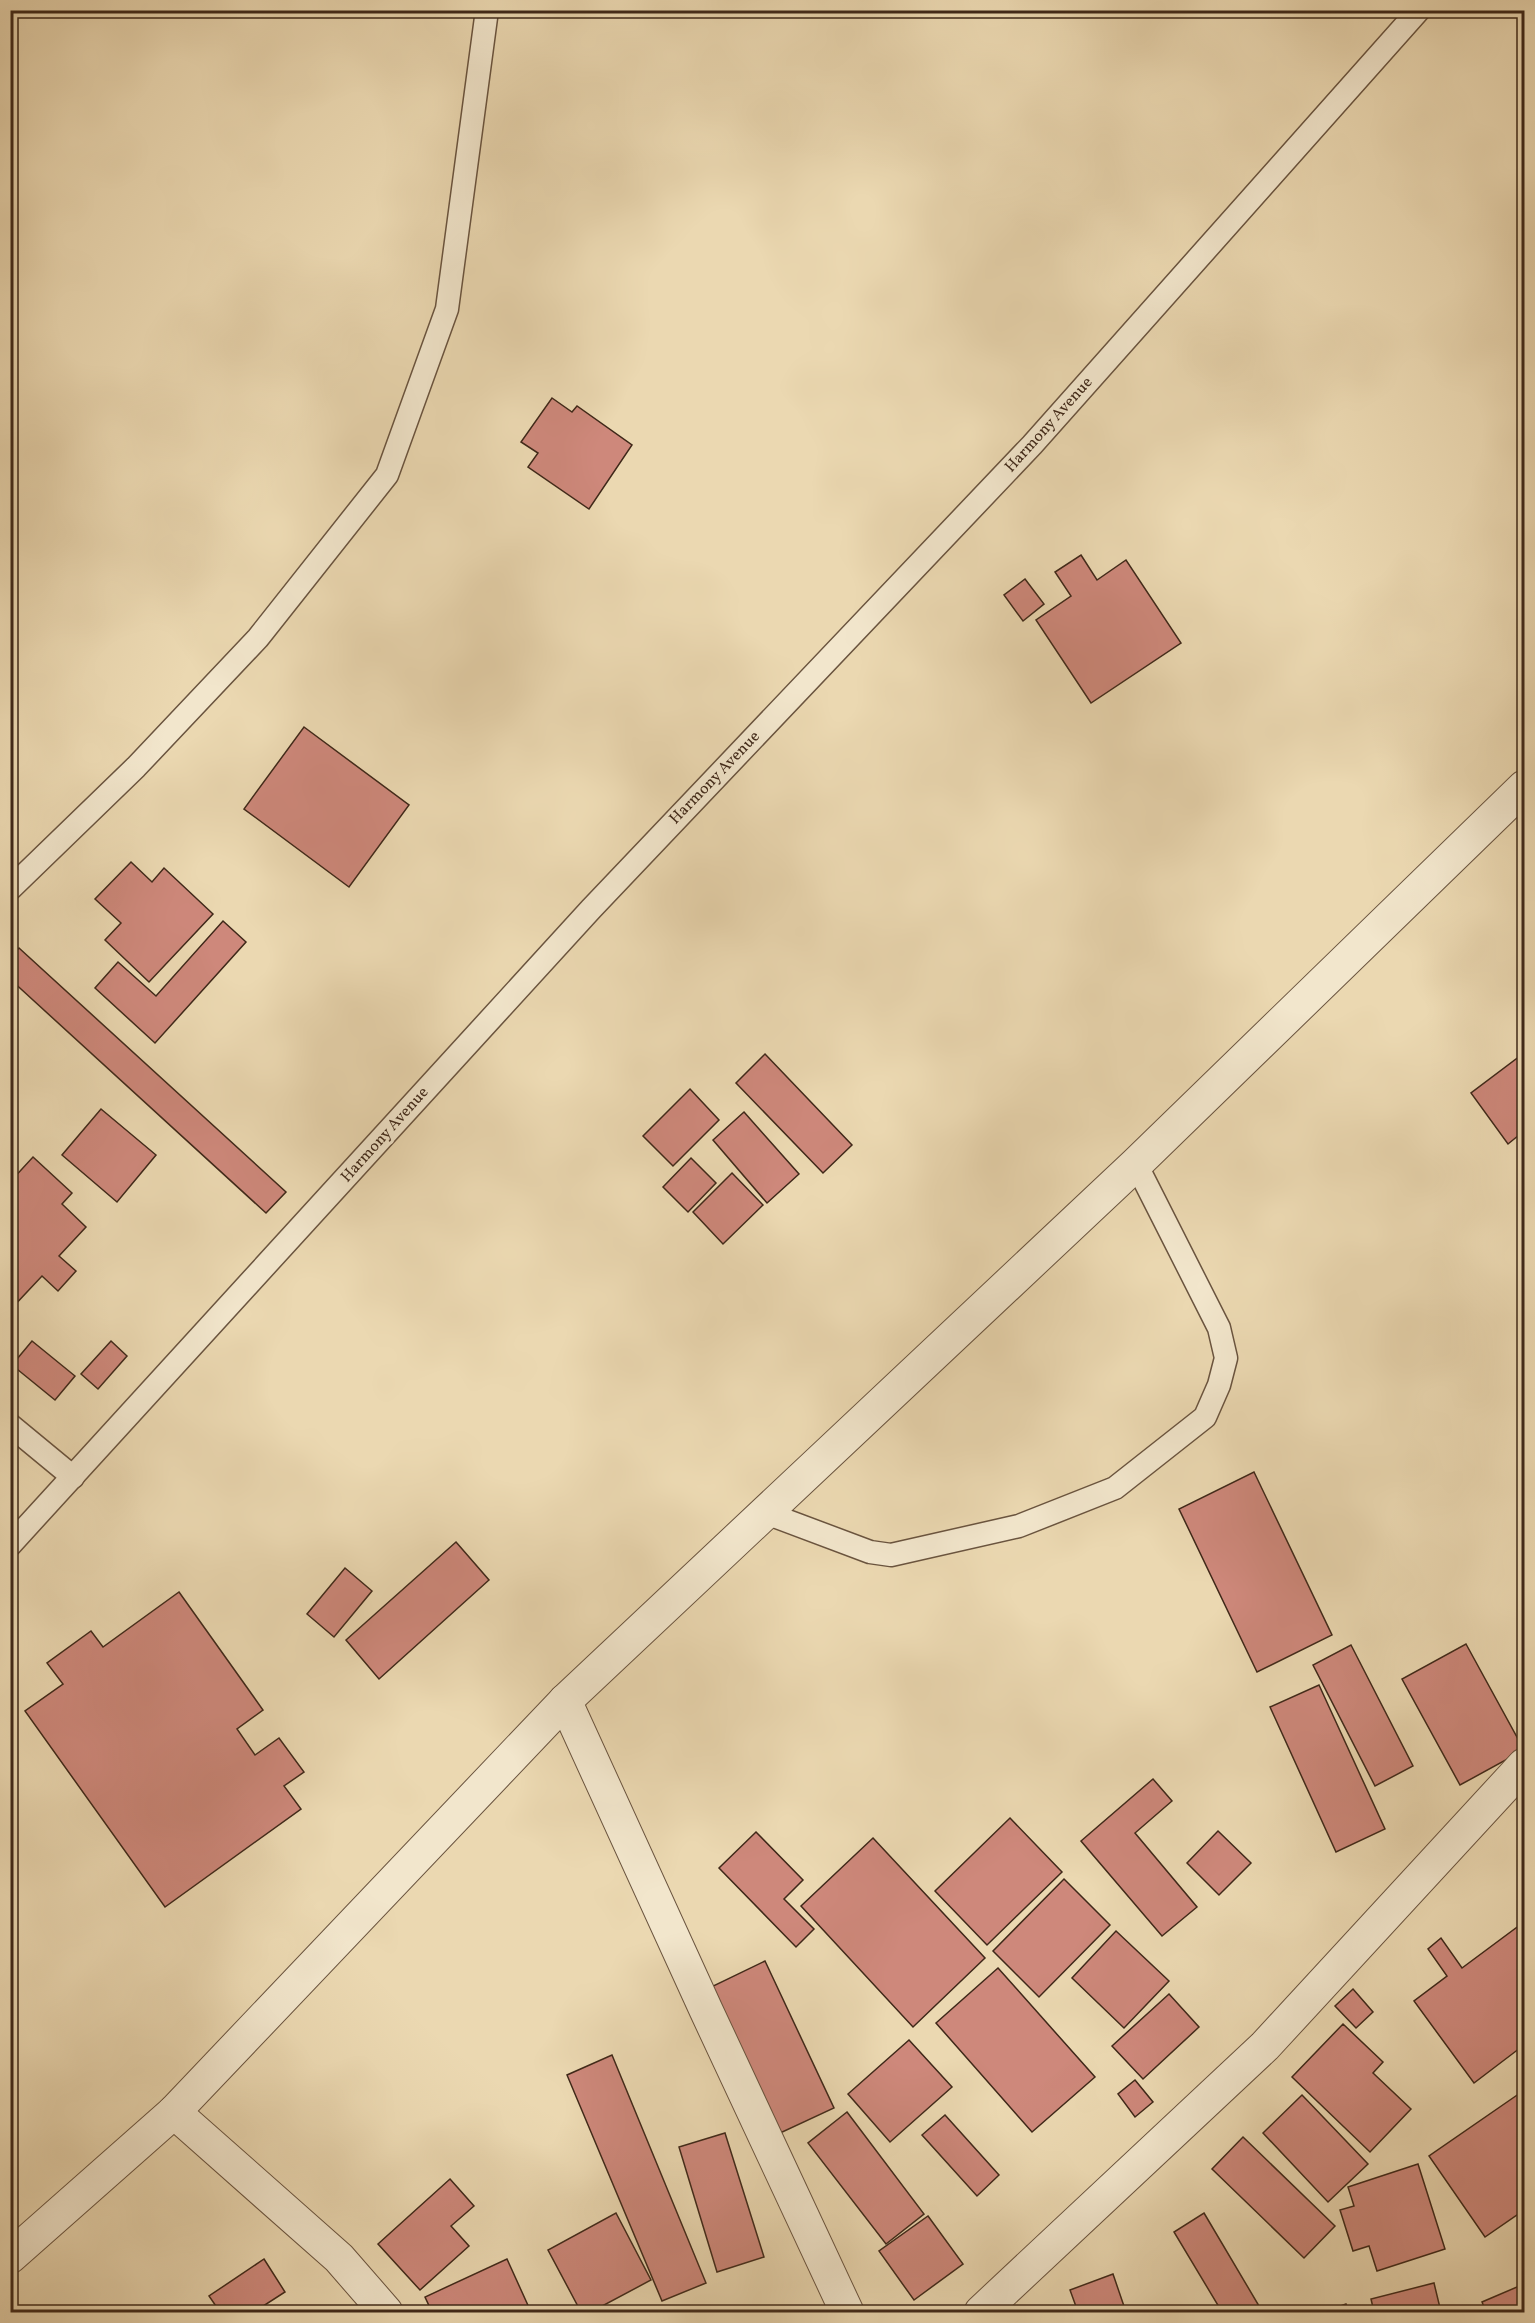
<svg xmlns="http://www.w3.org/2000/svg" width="1535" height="2323" viewBox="0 0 1535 2323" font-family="Vollkorn,serif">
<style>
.building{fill:#ce887b;stroke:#3f2819;stroke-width:1.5}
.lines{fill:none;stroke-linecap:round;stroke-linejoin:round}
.service-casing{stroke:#6a543f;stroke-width:25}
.minor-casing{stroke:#6a543f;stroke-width:35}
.tertiary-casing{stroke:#6a543f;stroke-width:35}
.service{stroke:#f2e6cc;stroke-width:22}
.minor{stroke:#f2e6cc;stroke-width:33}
.tertiary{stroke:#f2e6cc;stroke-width:33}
.labels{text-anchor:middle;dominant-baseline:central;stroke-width:6;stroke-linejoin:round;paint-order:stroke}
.street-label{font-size:16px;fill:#3f2819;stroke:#f2e6cc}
</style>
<rect width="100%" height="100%" fill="#ebd8b1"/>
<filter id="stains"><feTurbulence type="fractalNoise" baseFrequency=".00333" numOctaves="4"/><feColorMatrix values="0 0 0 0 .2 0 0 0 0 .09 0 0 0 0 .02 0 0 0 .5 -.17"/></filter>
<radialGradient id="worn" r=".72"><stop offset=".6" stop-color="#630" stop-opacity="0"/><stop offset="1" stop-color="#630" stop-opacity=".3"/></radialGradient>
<g class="building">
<path d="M552,398L572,412L577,406L632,445L589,509L528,467L538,453L521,442Z"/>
<path d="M1081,555L1097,580L1126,560L1181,643L1091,703L1036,620L1071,596L1055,572Z"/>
<path d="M1025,579L1044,604L1023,621L1004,595Z"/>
<path d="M304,727L409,805L349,887L244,809Z"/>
<path d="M131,862L152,882L164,868L213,914L149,982L105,940L121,923L95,899Z"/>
<path d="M223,921L246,942L155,1043L95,988L118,962L156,996Z"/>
<path d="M19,948L286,1192L266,1213L10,979V957Z"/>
<path d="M1524,1053V1131L1508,1144L1471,1093Z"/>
<path d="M765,1054L852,1145L823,1173L736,1083Z"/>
<path d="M690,1089L719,1120L673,1166L643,1136Z"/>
<path d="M101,1109L156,1155L117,1202L62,1155Z"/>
<path d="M744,1112L799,1174L767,1203L713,1140Z"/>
<path d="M33,1157L72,1193L62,1204L86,1227L59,1256L76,1271L58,1291L42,1276L10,1310V1182Z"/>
<path d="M691,1158L716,1183L688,1212L663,1187Z"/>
<path d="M732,1173L763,1205L723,1244L693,1212Z"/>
<path d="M32,1341L75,1376L55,1400L12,1365Z"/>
<path d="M111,1341L127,1356L98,1389L81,1374Z"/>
<path d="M1254,1472L1332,1635L1257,1672L1179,1509Z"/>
<path d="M456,1542L489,1580L379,1679L346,1640Z"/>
<path d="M345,1568L372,1591L334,1637L307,1614Z"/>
<path d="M179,1592L263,1710L237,1729L255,1755L279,1738L304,1772L284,1786L301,1809L165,1907L25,1711L63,1684L47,1663L91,1631L103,1647Z"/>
<path d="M1466,1644L1524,1750L1460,1785L1402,1679Z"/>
<path d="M1351,1645L1413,1766L1375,1786L1313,1665Z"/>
<path d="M1319,1685L1385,1829L1336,1852L1270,1707Z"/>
<path d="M1153,1779L1172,1801L1135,1833L1197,1907L1162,1936L1081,1841Z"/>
<path d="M1010,1818L1062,1872L987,1945L935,1891Z"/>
<path d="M1218,1831L1251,1863L1219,1895L1187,1863Z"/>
<path d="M756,1832L803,1880L784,1899L814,1929L796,1947L719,1868Z"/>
<path d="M873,1838L985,1958L913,2027L801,1906Z"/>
<path d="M1064,1879L1110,1925L1039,1997L993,1951Z"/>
<path d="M1524,1922V2045L1474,2083L1414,2001L1447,1976L1428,1949L1441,1938L1462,1968Z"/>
<path d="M1116,1931L1169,1981L1124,2028L1072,1978Z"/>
<path d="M765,1961L834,2108L778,2134L709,1988Z"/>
<path d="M998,1968L1095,2077L1032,2132L936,2023Z"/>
<path d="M1353,1989L1373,2012L1356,2028L1335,2006Z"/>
<path d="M1169,1994L1199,2027L1143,2079L1112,2046Z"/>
<path d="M1343,2024L1383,2062L1373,2073L1411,2109L1370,2152L1292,2077Z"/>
<path d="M909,2040L952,2087L890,2142L848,2094Z"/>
<path d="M612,2055L706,2283L662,2301L567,2075Z"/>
<path d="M1135,2080L1153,2102L1135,2117L1118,2094Z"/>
<path d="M1523,2091L1524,2093V2210L1485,2237L1429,2156Z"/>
<path d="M1302,2095L1368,2164L1328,2202L1263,2133Z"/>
<path d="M847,2112L924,2214L886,2244L808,2143Z"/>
<path d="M945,2115L999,2175L977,2196L922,2135Z"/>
<path d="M725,2133L764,2257L717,2272L679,2147Z"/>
<path d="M1243,2137L1335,2226L1304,2258L1212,2169Z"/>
<path d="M1418,2164L1445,2249L1377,2271L1369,2246L1353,2251L1340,2210L1354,2206L1348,2187Z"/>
<path d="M450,2179L474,2206L451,2226L469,2246L420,2290L378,2244Z"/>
<path d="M616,2213L651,2280L591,2312H581L548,2250Z"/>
<path d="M1204,2213L1262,2311L1260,2312H1222L1174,2232Z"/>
<path d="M928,2216L963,2264L914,2300L879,2251Z"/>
<path d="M264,2259L285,2292L254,2312H220L209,2296Z"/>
<path d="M507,2259L531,2312H432L425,2297Z"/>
<path d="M1113,2274L1126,2312H1078L1070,2290Z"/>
<path d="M1434,2283L1441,2312H1374L1371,2299Z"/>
<path d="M1524,2284V2312H1486L1482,2302Z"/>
<path d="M1346,2304L1349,2312H1324Z"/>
</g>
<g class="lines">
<g class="service-casing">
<g id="service">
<path d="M10,889L136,767L258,638L387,475L447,309L487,10"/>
<path d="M10,1425L73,1477"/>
<path d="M766,1513L870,1552L891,1555L1019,1526L1115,1488L1205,1417L1219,1385L1226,1358L1219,1328L1136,1164"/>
<path d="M10,1545L591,909L1032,445L1419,10"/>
</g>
</g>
<g class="minor-casing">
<g id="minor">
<path d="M565,1701L706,2010L847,2312"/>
<path d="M174,2112L339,2258L386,2312"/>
<path d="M981,2312L1265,2046L1524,1765"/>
</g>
</g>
<g class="tertiary-casing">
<path id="tertiary" d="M10,2257L174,2112L565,1701L1136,1164L1524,787"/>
</g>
<use href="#service" class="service"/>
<use href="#minor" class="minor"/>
<use href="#tertiary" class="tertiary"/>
</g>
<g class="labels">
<g class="street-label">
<text transform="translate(1049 425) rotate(-48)">Harmony Avenue</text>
<text transform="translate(715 778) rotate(-46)">Harmony Avenue</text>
<text transform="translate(385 1135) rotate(-48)">Harmony Avenue</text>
</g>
</g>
<rect width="1535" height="2323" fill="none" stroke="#ebd8b1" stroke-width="36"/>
<rect x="12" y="12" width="1511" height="2299" fill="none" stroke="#3f2819" stroke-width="3"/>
<rect x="18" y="18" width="1499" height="2287" fill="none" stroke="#3f2819" stroke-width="1.5"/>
<rect width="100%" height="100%" filter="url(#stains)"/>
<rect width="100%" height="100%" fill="url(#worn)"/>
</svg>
